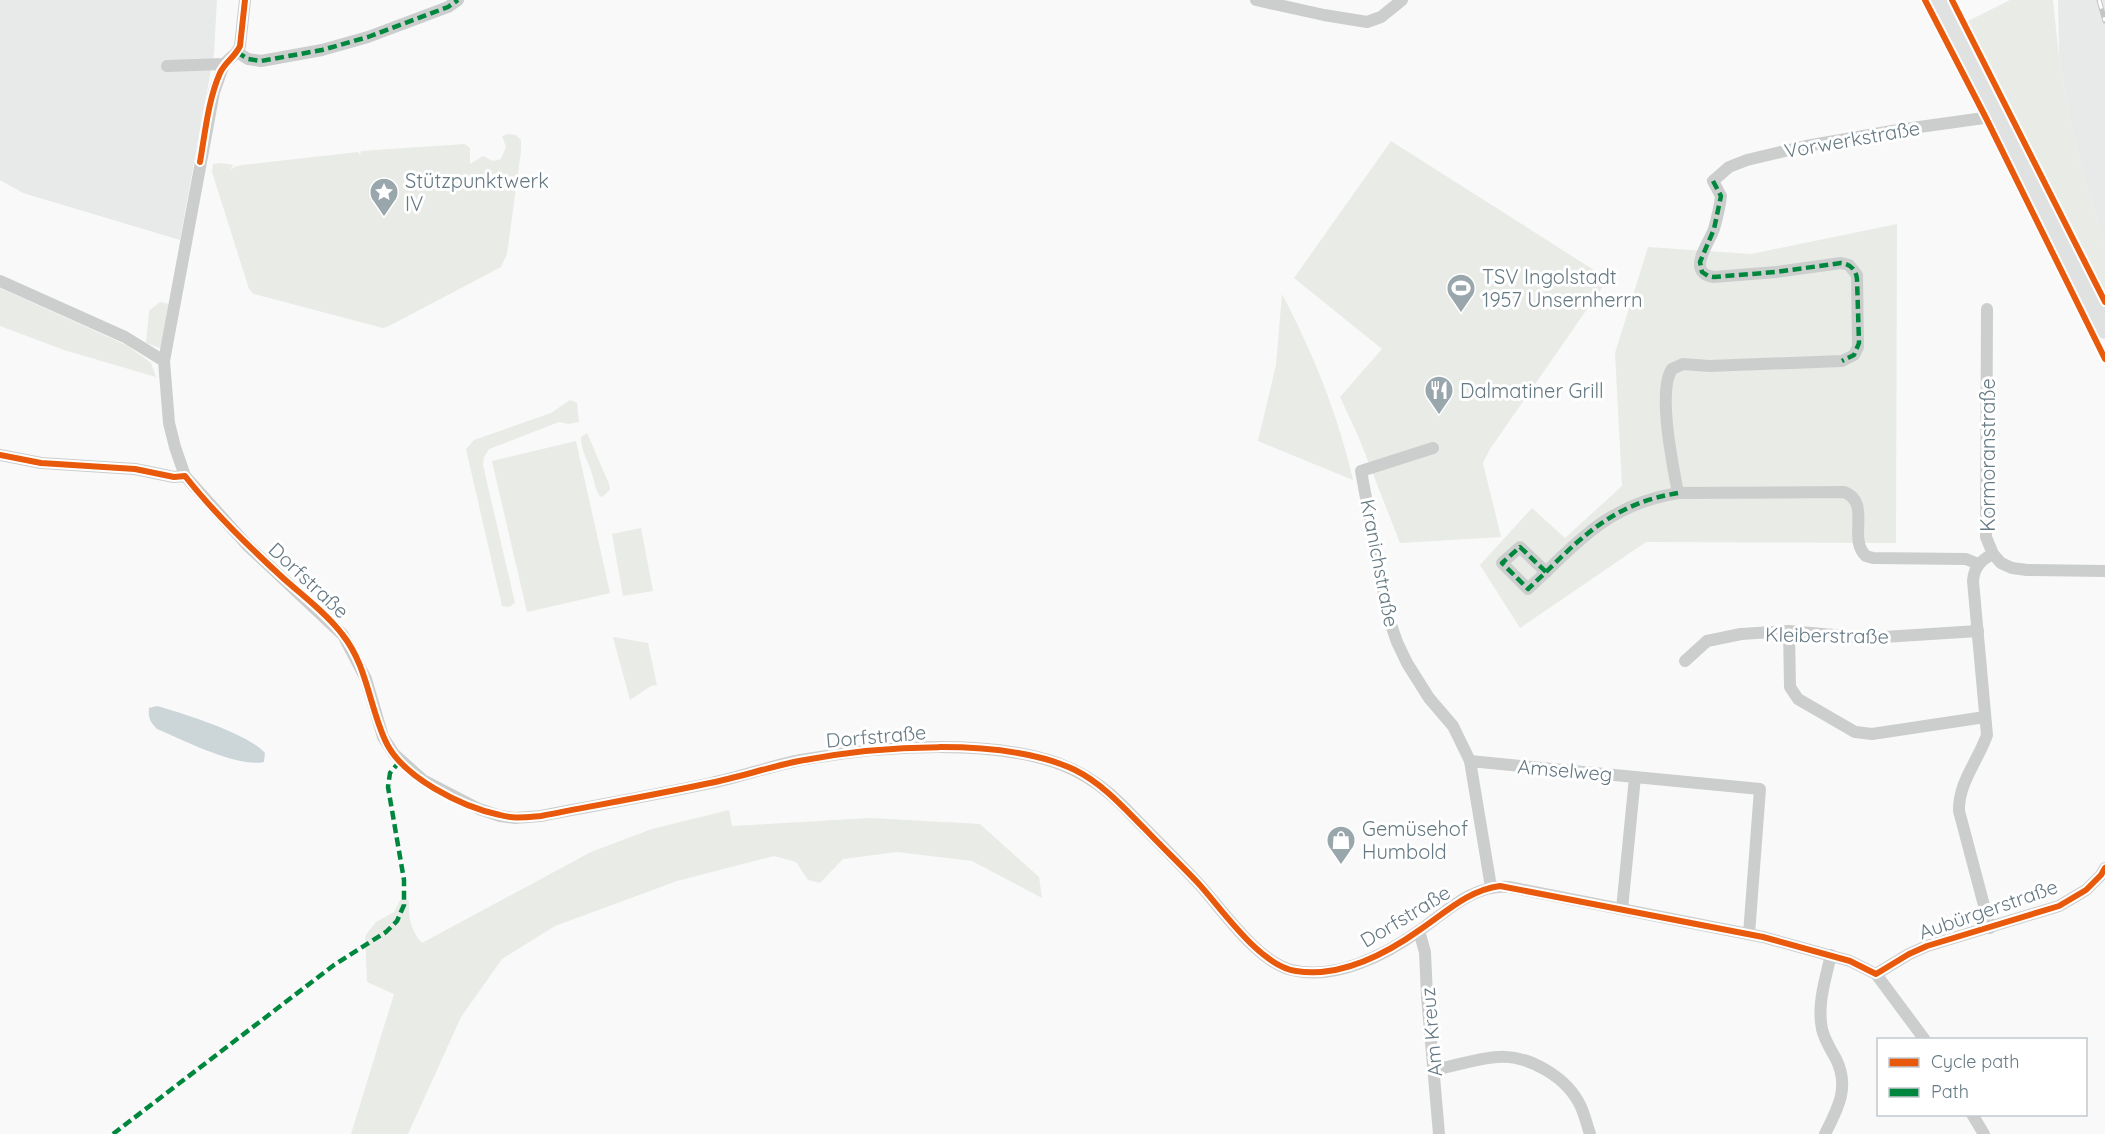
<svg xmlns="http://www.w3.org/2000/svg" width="2105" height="1134" viewBox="0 0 2105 1134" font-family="Quicksand,sans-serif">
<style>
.built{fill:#e8eae9}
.green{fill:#e8ebe6}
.water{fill:#ccd6d8}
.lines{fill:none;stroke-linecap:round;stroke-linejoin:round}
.primary-casing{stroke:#d5d6d7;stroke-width:21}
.minor{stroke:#cccece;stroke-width:12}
.primary{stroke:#e0e1e1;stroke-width:20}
.rail-casing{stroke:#c3c4c5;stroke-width:5}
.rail{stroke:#fff;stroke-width:3;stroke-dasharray:9;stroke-linecap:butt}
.quiet{stroke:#00873e;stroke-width:4.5;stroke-dasharray:9 4.5;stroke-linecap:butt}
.cycleway-casing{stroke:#fff;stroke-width:10}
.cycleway{stroke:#e8590c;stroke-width:6}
.labels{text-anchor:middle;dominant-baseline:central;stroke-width:6;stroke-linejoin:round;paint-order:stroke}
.street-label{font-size:20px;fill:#657983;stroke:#fff}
.poi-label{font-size:20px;fill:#657983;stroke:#fff;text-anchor:start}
</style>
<rect width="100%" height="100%" fill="#f9f9f9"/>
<g class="built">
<path d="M0,0H217L214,53L180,240L23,193L0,180Z"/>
<path d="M2058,0H2105V247L2079,160L2069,117L2059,57Z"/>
</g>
<g class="green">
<path d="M2010,0H2053L2059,57L2069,117L2079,160L2105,247V298L1966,22Z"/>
<path d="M508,134L516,135L521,140V151L507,254L501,267L389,326L383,328L254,294L249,289L212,172L213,164L221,163L233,165L230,171L234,167L242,165L358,152L360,155L361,151L465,144L470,148V164L483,156L493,161L501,159L506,147L502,136Z"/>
<path d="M1391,141L1608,279L1490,449L1483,463L1501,537L1400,543L1359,438L1340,397L1382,349L1294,278Z"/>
<path d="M1897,224L1896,543L1646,542L1520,628L1480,565L1532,508L1565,538L1622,486L1615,353L1648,247L1751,254Z"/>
<path d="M0,288L128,346L151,363L156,377L64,350L0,326Z"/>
<path d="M1282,294C1313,353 1338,414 1353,480L1258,441L1276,365Z"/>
<path d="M160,302L170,304L163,344L160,348L146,343L149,311Z"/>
<path d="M570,400L577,403L579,422L568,424L559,422L489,449L484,457L483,465L515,603L509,607L502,606L466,449L474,440L551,413Z"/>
<path d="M587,433L609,484L610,490L602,497L599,495C595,488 594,479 591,471C587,459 581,450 581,437Z"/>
<path d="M576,441L610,593L527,612L492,461Z"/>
<path d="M641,528L653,591L623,596L612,534Z"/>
<path d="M613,637L648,643L657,685L651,686L630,700Z"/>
<path d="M729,810L732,826L871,818L980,824L1039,877L1042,898L972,861L897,852L843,859L820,883L808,880L796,862L774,856L677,881L555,926L502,959L461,1017L408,1134H351L394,994L367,982L365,936L376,922L394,912L400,900H409C408,917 411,931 422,943L591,852L652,829Z"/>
</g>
<path class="water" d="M157,706C182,713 249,734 265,753L264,762C238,768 183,740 157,729C150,722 148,718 149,708Z"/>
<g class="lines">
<g class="primary-casing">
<path id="primary" d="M1940,0L2105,328"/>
</g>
<g class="minor">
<path d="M1256,0L1324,15L1367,22L1381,17L1402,0"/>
<path d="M237,52L248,59L261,61L322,50L368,37L448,7L458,0"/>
<path d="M167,66L224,64L237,52L240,46L245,0"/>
<path d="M0,281L125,337L164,361L169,423L175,447L185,476L247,545L343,635L366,679L383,737L394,754L423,780L479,809L500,816L515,818L541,816C597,805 655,795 711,783C741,777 770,766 801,760C877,746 1003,736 1074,770C1092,779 1108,791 1122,805C1147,831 1173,856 1198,883C1222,909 1257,962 1292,970C1335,981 1385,955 1419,931C1446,912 1473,884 1509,887L1763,937L1850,961L1876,974L1925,1040"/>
<path d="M1987,309L1986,537L1993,554L2001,563L2012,568L2027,570L2105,571"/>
<path d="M164,361L214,92L224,64"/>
<path d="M1433,448L1361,471L1388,616L1397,642L1407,663L1429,698L1453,726L1470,761L1491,887"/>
<path d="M0,455L41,463L135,469L174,477L185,476"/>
<path d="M1520,547L1546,572L1528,589L1502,563Z"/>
<path d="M1978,564L1966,559L1873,558L1866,556C1847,539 1872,502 1844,492L1678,493C1673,466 1657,391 1672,369L1683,364L1709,366L1842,361L1854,355L1858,347L1857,275L1849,265L1841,263L1776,272L1714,277C1707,276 1701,274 1700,266C1699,255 1710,240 1714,229C1717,218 1720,207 1721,196L1713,181L1729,167L1747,160L1806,146L1898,130L1998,116"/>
<path d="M1546,572C1587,531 1618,503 1678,493"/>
<path d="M1789,631L1790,687L1798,699L1855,732L1872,734L1985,717"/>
<path d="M1685,661L1707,641L1741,634L1789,631L1868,638L1978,631"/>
<path d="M1470,761L1635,777L1622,909"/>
<path d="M1635,777L1760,789L1749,934"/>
<path d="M1990,928L1959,811C1958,783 1978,761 1987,735L1973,581C1974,567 1981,560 1993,554"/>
<path d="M1419,931L1425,952L1427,996L1439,1134"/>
<path d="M1876,974L1909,954L1927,946L2059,906L2086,890L2101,875L2105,868"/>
<path d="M1434,1070C1455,1066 1477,1058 1498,1057C1530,1055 1568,1078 1581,1107C1585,1116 1587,1125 1590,1134"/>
<path d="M1972,1114L1984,1134"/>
<path d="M1825,1134C1838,1108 1850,1087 1836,1059C1831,1050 1824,1039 1822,1029C1817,1005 1825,980 1831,955"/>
</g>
<use href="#primary" class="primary"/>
<g class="rail-casing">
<path id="rail" d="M2099,0L2105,21"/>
</g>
<use href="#rail" class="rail"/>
<g class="quiet">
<path d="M237,52L248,59L261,61L322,50L368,37L448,7L458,0"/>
<path d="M1713,181L1721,196L1714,229L1700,262L1702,272L1708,276L1714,277L1776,272L1841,263C1850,264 1856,269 1857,279L1859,343L1854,355L1842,361"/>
<path d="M1520,547L1546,572L1528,589L1502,563Z"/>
<path d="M1546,572C1587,531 1618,503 1678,493"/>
<path d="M113,1134L334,965L386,932L397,921L404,905V880L388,787L390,773L400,761"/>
</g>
<g class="cycleway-casing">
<g id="cycleway">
<path d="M1925,0L1986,118L2105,359"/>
<path d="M1952,0L2105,302"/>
<path d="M200,162C205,134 208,100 220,73C225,62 235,57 240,46L245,0"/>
<path d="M0,455L41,463L135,469L174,477L185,476C214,513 248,546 283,578C303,596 326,613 342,634C367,665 369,705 385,740C401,777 462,807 500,815C513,819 527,817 541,816C597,805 654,795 710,783C740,777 769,767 799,761C874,746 1004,736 1075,770C1103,784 1123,807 1145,829C1162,847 1180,864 1198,883C1222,909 1260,966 1296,971C1340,978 1386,954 1421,929C1446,912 1469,890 1500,886L1763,937L1850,961L1876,974L1909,954L1927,946L2059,906L2086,890L2101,875L2105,868"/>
</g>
</g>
<use href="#cycleway" class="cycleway"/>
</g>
<defs>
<g id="sight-pin" transform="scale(1.5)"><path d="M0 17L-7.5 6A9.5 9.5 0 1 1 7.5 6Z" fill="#99a6ac" stroke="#fff"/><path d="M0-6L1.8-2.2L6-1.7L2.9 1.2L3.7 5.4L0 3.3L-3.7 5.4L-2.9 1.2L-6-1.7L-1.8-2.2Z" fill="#fff"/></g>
<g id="stadium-pin" transform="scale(1.5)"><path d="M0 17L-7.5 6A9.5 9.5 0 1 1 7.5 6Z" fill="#99a6ac" stroke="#fff"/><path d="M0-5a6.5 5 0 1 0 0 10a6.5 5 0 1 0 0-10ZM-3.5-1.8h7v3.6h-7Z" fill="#fff"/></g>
<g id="restaurant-pin" transform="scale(1.5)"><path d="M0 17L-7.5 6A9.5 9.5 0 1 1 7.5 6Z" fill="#99a6ac" stroke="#fff"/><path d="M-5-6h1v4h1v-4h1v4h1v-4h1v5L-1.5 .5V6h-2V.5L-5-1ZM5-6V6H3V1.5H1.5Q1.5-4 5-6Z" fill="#fff"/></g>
<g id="shop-pin" transform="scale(1.5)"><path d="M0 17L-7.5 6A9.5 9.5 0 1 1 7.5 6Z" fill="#99a6ac" stroke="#fff"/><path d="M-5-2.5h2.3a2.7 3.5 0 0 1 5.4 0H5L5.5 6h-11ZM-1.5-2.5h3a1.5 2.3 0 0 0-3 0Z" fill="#fff"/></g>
</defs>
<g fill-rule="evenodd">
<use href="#sight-pin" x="384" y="192"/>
<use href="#stadium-pin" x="1461" y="288"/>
<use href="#restaurant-pin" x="1439" y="390"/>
<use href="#shop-pin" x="1341" y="840"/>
</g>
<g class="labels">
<g class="street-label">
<text transform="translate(1852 139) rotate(-10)">Vorwerkstraße</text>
<text transform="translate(1987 455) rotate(-90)">Kormoranstraße</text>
<text transform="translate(1380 563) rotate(79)">Kranichstraße</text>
<text transform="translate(309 580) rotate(43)">Dorfstraße</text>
<text transform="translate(1827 635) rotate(1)">Kleiberstraße</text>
<text transform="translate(876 736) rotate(-5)">Dorfstraße</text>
<text transform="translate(1565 770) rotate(5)">Amselweg</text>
<text transform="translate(1988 909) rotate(-19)">Aubürgerstraße</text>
<text transform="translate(1405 916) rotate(-31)">Dorfstraße</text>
<text transform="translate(1431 1032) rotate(-95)">Am Kreuz</text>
</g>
<g class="poi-label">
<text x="405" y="180">Stützpunktwerk<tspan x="405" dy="23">IV</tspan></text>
<text x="1482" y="276">TSV Ingolstadt<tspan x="1482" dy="23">1957 Unsernherrn</tspan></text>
<text x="1460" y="390">Dalmatiner Grill</text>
<text x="1362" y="828">Gemüsehof<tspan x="1362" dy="23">Humbold</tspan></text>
</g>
</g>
<rect x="1877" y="1038" width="210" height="78" fill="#ffffff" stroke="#c1c9cd" stroke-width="1.5"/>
<rect x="1889" y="1058" width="30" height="9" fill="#e8590c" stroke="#c1c9cd" stroke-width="1.5"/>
<text x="1931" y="1068" font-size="18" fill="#657983">Cycle path</text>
<rect x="1889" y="1088" width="30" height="9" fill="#00873e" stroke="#c1c9cd" stroke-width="1.5"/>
<text x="1931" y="1098" font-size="18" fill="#657983">Path</text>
</svg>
